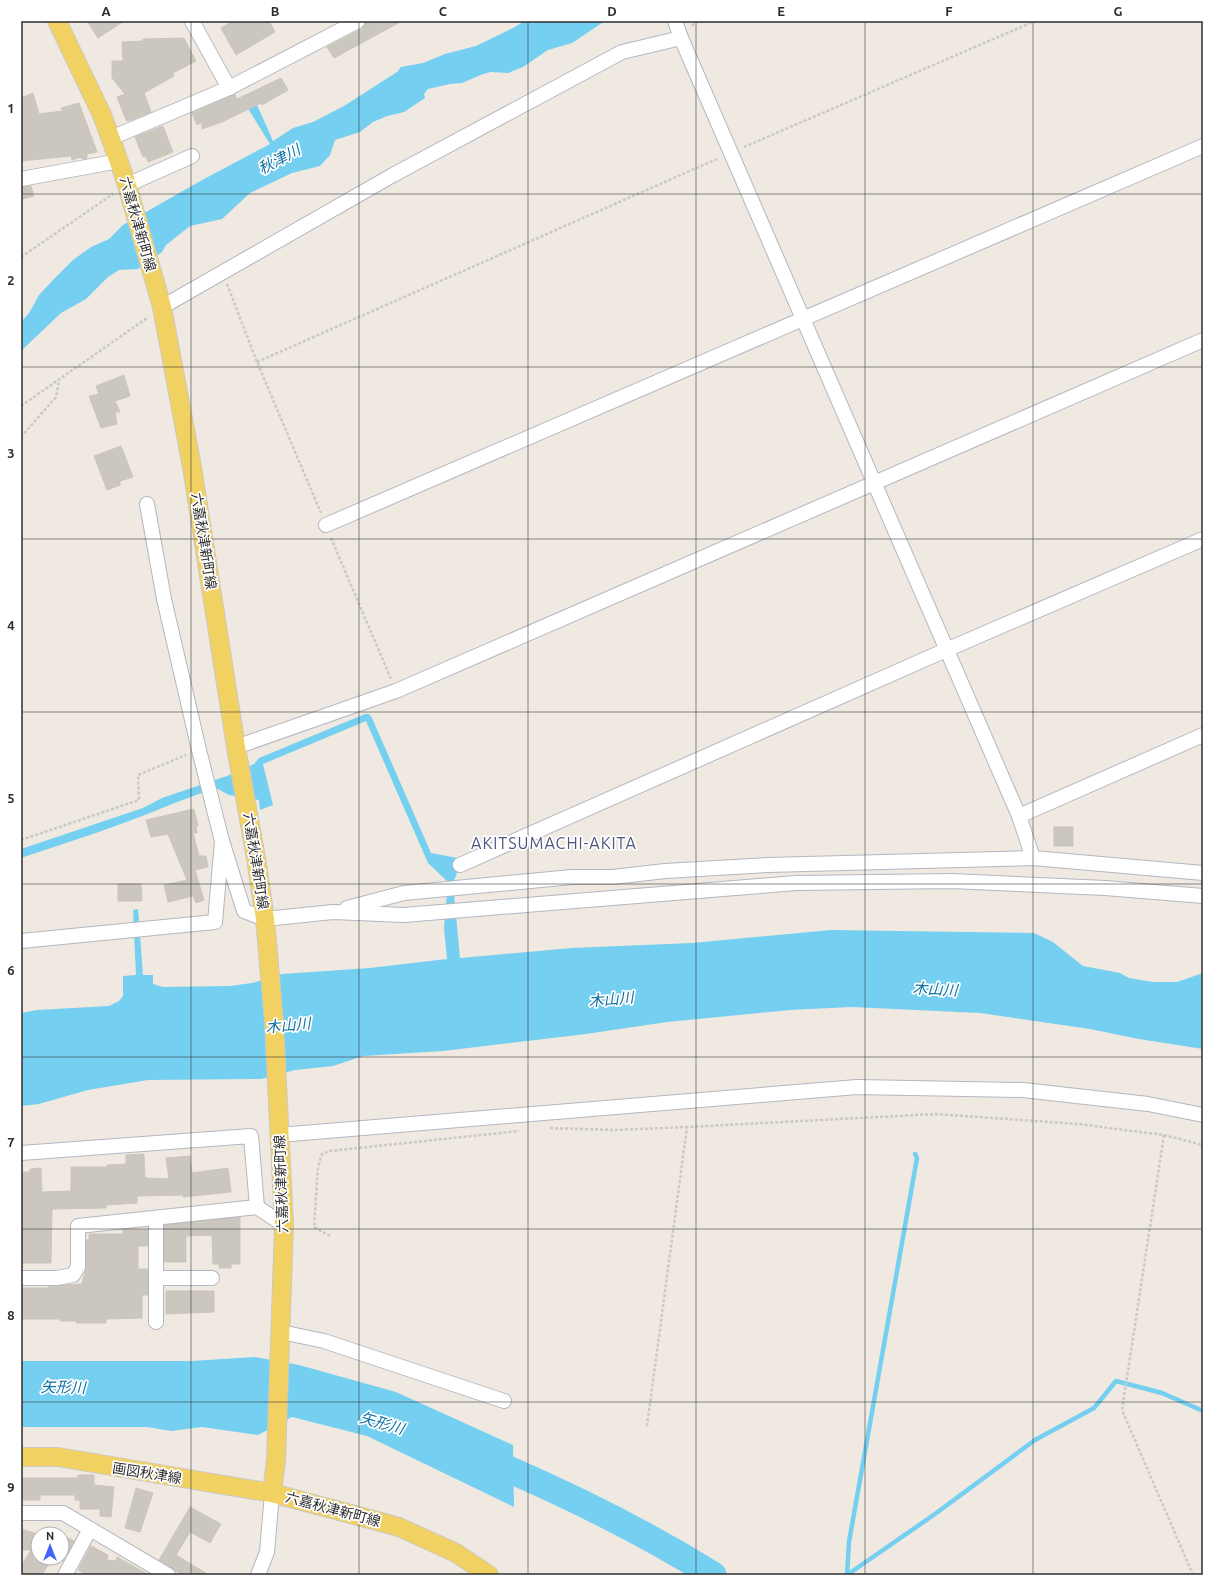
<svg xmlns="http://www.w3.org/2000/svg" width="1224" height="1596" viewBox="0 0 1224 1596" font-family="Ubuntu,'Noto Sans JP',sans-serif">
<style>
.water{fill:#75cff0}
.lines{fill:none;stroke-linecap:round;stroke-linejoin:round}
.stream{stroke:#75cff0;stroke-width:4.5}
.river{stroke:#75cff0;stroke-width:27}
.building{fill:#cbc7bf;stroke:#cbc5ba}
.minor-casing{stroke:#b4b7c1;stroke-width:16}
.major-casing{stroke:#c9c9c9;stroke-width:20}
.path{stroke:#c9c9c9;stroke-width:2.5;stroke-dasharray:3 2;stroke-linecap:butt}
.minor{stroke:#fff;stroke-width:14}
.major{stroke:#f2d163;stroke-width:18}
.grid{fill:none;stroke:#2e2e2e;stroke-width:1;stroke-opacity:0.55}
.labels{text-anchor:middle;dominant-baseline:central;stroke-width:3.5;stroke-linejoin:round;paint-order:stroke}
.street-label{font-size:14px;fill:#2e2e2e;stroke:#fff}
.water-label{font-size:15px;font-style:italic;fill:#0d6fa3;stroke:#fff}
.quarter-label{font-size:16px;letter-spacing:1px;fill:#4d5680;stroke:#fff}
.neatline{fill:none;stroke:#2e2e2e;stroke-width:1.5}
.grid-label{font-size:13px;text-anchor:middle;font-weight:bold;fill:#2e2e2e}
</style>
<rect width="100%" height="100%" fill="#efe9e1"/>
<g class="water">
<path d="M524,21H605L572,43L548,50L523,67L508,73L491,72L483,74L462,83L450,84L428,89L424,94L425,98L404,112L387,116L373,122L360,132L335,140L330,155L320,166L292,173L250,193L222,219L190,226L166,245L162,252L138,269L119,270L108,277L86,299L61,313L21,351V322L29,313L39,295L53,280L73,260L91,247L109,239L123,225L204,179L270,144L242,99L250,95L258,107L273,141L293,128L313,122L344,106L397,72L401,67L423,63L445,54L476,46L515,27Z"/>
<path d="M365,714H369L372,718L431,853L458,858L460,865L453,883L460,958L572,948L692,943L831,930L1034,933L1053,942L1083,966L1120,973L1129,978L1153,982H1177L1203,973V1049L1139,1039L1090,1029L980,1013L852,1007L790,1010L667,1022L586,1034L443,1051L363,1056L333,1066L295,1070L261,1079L148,1080L88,1090L39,1104L21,1106V1013L37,1010L109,1006L119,1001L123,996V976L136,975L133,910L138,909L143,975H153V984L163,987L230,986L252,983L282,974L370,968L447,959L444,928L448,882L428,863L366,721L263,764L273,805L260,810L259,800L229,795L216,788C192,796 169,805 145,815C104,831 62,844 21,858V849L143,808L162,798L227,776L254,764L259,758Z"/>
<path d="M255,1357L299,1365L396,1392L513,1445L514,1507L367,1436L292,1417L258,1435L202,1427L171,1431L147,1427H21V1361H191Z"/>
</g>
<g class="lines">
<g class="stream">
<path d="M847,1575L849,1542L917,1158L915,1154"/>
<path d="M847,1575L935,1514L1035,1440L1094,1408L1116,1381L1162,1393L1203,1411"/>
</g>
<path class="river" d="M480,1457C561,1491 639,1529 713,1575"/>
</g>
<g class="building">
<path d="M87,21H124L98,38Z"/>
<path d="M233,21H269L275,32L236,55L221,28Z"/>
<path d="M366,21H402L334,58L327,47L362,29Z"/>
<path d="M184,38L196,61L173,73L174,76L144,93L151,112L128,121L126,120L117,97L125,94L112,78V61H123L122,42L143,41V39Z"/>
<path d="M281,78L288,90L262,105L261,103L222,122L202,129V122L197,125L192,113L235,94L237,99Z"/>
<path d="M33,93L39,114L63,111L61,108L79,103L97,152L87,154V158L83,159L80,157L72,160L71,156L21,161V98Z"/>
<path d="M163,126L173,152L148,162L146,156L143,157L135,137Z"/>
<path d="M31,186L34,196L23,199L21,187Z"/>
<path d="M124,375L130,396L115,401L120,412H115L117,424L101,428L89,396L99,394L96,386Z"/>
<path d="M121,446L133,477L120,481V485L107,490L94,456Z"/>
<path d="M194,809L198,826L196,827L197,833H193L199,856H206L208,867L195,870L204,900L196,903L193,896L168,902L164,885L187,880L168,834L151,837L146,820Z"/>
<rect x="1054" y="827" width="19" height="19"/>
<path d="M118,884H141L142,901H118Z"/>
<path d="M144,1154L145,1178L169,1179L166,1158L190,1156L192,1173L228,1168L231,1192L183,1197V1195L137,1196V1203L106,1205V1208L52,1209L51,1263H21V1172H30V1169L41,1168L42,1192L71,1191V1167H107V1165L126,1164V1155Z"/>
<path d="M240,1217V1264H231V1268H219V1264H213L212,1235L186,1236V1262H164V1225Z"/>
<path d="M123,1230H148V1246H138V1269H148V1295H142V1318L106,1319V1323H76V1321H60V1319H21V1288H49V1286L82,1284L86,1267V1240H89V1234H123Z"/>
<path d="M166,1291H214V1312L166,1314Z"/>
<path d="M78,1475H94V1485L114,1487L111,1517L100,1516V1509H80V1500H75V1495H40V1500H21V1478H78Z"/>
<path d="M136,1488L153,1493L140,1532L125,1528Z"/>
<path d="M190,1507L221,1524L210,1543L190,1532L176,1555L209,1575H182L159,1560Z"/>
<path d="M21,1529L38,1534V1558H52L42,1575H21V1566L31,1550H21Z"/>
<path d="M62,1535L74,1541L63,1561H62Z"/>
<path d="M91,1546L108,1555L107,1560L116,1561L117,1557L149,1575H87L78,1570Z"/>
</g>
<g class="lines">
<g class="minor-casing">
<g id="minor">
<path d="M192,21L229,88"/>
<path d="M675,21L681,38L1019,816L1033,858"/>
<path d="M111,138L229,88L358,21"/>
<path d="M21,179L119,161"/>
<path d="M127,185L192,156"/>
<path d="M162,307L393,175L622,52L681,38"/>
<path d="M326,525L1203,146"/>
<path d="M236,747L396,691L1203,340"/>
<path d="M1019,816L1203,735"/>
<path d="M222,841L244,911L265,919L333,912L404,915L796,883L952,881L1105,888L1203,896"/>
<path d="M460,865L946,650L1203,539"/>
<path d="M347,908L404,893L572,877H613L665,871L768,865L1033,858L1203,873"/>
<path d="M21,941L215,922L222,841L199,750L164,599L147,504"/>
<path d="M279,1135L857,1087L1023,1090L1148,1104L1203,1115"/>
<path d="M21,1153L251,1136L257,1207"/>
<path d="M21,1278H57L73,1275L78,1267V1226L257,1207L284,1225"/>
<path d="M156,1278H212"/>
<path d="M156,1322V1218"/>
<path d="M281,1332L324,1341L504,1401"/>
<path d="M21,1513H63L168,1575"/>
<path d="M65,1575L90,1529"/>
<path d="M258,1575L267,1552L272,1493"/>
</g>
</g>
<g class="major-casing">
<g id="major">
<path d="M57,21L102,115L112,142L127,185L162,307L192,467L236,747L256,858L265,919L274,1022L284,1225L276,1460L272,1493L399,1527L456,1553L489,1575"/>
<path d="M21,1457H58L272,1493"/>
</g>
</g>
<g class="path">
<path d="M692,26L696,21"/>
<path d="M744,147L1035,21"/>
<path d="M21,257L113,194"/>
<path d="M227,284L257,362L321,513"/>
<path d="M257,362L719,158"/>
<path d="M21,406L147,318"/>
<path d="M21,437L56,397L59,380"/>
<path d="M331,538L391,679"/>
<path d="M21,840L139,800L138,775L186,755"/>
<path d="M550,1128L616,1130L687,1127"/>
<path d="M1164,1135L1122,1410L1193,1575"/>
<path d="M330,1236L314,1227L318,1167L322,1154L330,1151L519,1131"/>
<path d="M647,1426L687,1127L936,1114L1078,1124L1164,1135L1203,1145"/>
</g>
<use href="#minor" class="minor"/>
<use href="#major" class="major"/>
</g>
<path class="grid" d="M191,21V1575M359,21V1575M528,21V1575M696,21V1575M865,21V1575M1033,21V1575M21,194H1203M21,367H1203M21,539H1203M21,712H1203M21,884H1203M21,1057H1203M21,1229H1203M21,1402H1203"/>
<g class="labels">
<g class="street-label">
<text transform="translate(138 224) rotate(74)">六嘉秋津新町線</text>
<text transform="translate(204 541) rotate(81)">六嘉秋津新町線</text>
<text transform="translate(256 861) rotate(81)">六嘉秋津新町線</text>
<text transform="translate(281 1184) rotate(-92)">六嘉秋津新町線</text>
<text transform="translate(147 1473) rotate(9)">画図秋津線</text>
<text transform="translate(333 1509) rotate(15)">六嘉秋津新町線</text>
</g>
<g class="water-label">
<text transform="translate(279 159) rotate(-28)">秋津川</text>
<text transform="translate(935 989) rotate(3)">木山川</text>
<text transform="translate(611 999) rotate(-5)">木山川</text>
<text transform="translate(288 1025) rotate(-5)">木山川</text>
<text transform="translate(63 1387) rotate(1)">矢形川</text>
<text transform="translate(382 1423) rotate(16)">矢形川</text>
</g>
<g class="quarter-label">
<text x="554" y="843">AKITSUMACHI-AKITA</text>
</g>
</g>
<rect width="1224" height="1596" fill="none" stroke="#ffffff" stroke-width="44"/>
<g transform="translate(50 1546)"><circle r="19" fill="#ffffff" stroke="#ababab"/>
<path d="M0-3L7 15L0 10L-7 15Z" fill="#4264fb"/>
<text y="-6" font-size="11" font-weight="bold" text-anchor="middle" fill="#2e2e2e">N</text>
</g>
<rect x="22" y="22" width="1180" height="1552" class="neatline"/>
<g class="grid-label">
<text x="106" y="16">A</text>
<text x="275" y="16">B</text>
<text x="443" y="16">C</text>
<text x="612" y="16">D</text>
<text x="781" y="16">E</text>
<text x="949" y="16">F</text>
<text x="1118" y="16">G</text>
<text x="11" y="113">1</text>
<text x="11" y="285">2</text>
<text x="11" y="458">3</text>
<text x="11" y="630">4</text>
<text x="11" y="803">5</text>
<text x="11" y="975">6</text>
<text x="11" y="1147">7</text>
<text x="11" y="1320">8</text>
<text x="11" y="1492">9</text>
</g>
</svg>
